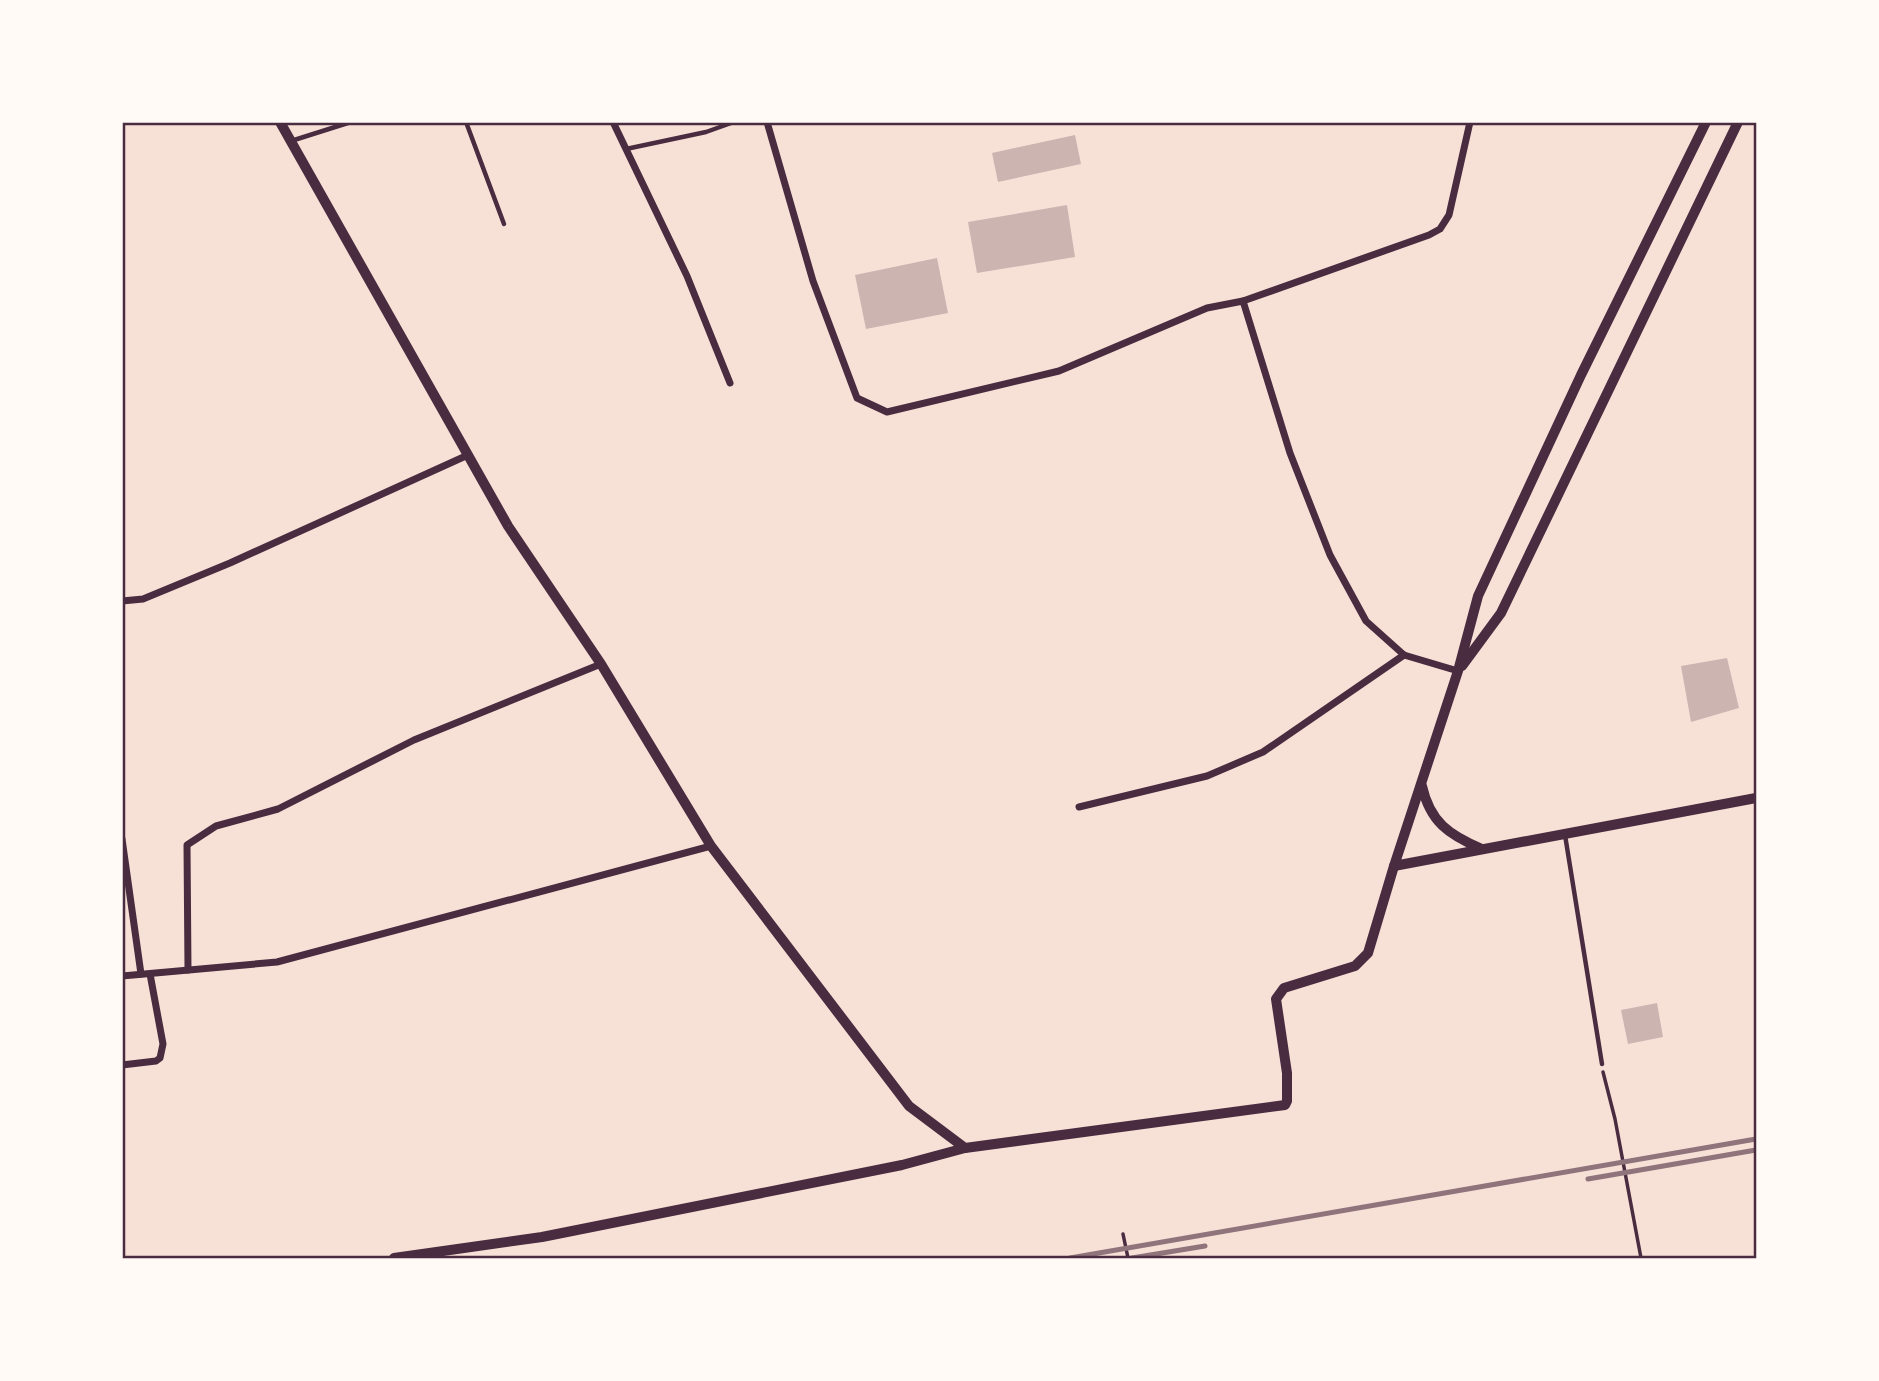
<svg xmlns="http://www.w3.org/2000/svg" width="1879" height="1381" viewBox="0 0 1879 1381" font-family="Inter,sans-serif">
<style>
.building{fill:#ccb4b1}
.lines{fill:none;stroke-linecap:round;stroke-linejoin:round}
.path{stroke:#4a2c40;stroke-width:3.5}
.service{stroke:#4a2c40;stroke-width:4.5}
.minor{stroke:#4a2c40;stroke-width:7}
.tertiary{stroke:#4a2c40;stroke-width:10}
.rail{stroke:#8f747c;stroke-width:5}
.neatline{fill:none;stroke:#4a2c40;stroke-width:2.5}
</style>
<rect width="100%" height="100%" fill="#f7e1d7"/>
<g class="building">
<path d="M1075,135L1081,164L998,182L992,153Z"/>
<path d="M1067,205L1075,257L977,273L968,222Z"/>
<path d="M937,258L948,313L866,329L855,275Z"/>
<path d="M1727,658L1739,708L1691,722L1681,666Z"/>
<path d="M1657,1003L1663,1037L1628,1044L1621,1010Z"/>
</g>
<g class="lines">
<g class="path">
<path d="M1603,1072L1615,1119L1641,1258"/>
<path d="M1123,1234L1128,1258"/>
</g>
<g class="service">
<path d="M466,122L504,224"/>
<path d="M291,141L351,122"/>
<path d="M626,149L706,132L734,122"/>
<path d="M1565,835L1602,1064"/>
</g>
<g class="minor">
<path d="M613,122L687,276L730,383"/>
<path d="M767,122L813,281L857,398L887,412L1059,371L1207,308L1243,301L1290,453L1330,555L1366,621L1404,655L1458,671"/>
<path d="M1243,301L1429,235L1440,229L1449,215L1470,122"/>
<path d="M122,601L143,599L230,563L468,455"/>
<path d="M1079,807L1207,776L1263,752L1404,655"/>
<path d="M122,839L141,974"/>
<path d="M188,970L187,845L216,826L278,809L414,740L601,664"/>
<path d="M122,976L277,962L711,846"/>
<path d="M122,1065L156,1061L160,1058L163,1044L150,974"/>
</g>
<g class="tertiary">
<path d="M280,122L508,526L601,664L711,846L909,1106L965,1148L1285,1105L1287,1101V1073L1276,999L1284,988L1355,966L1368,953L1394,866"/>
<path d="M1706,122L1581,375L1478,596L1458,671L1394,866L1756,798"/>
<path d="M1462,666L1501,613L1738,122"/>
<path d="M1422,786C1430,822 1449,835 1482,849"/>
<path d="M394,1258L542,1237L902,1165L965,1148"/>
</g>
<g class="rail">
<path d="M1588,1179L1756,1150"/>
<path d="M1070,1258L1756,1139"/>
<path d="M1132,1258L1205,1246"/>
</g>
</g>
<rect width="1879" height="1381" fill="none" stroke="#fffaf5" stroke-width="248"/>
<rect x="124" y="124" width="1631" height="1133" class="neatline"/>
</svg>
